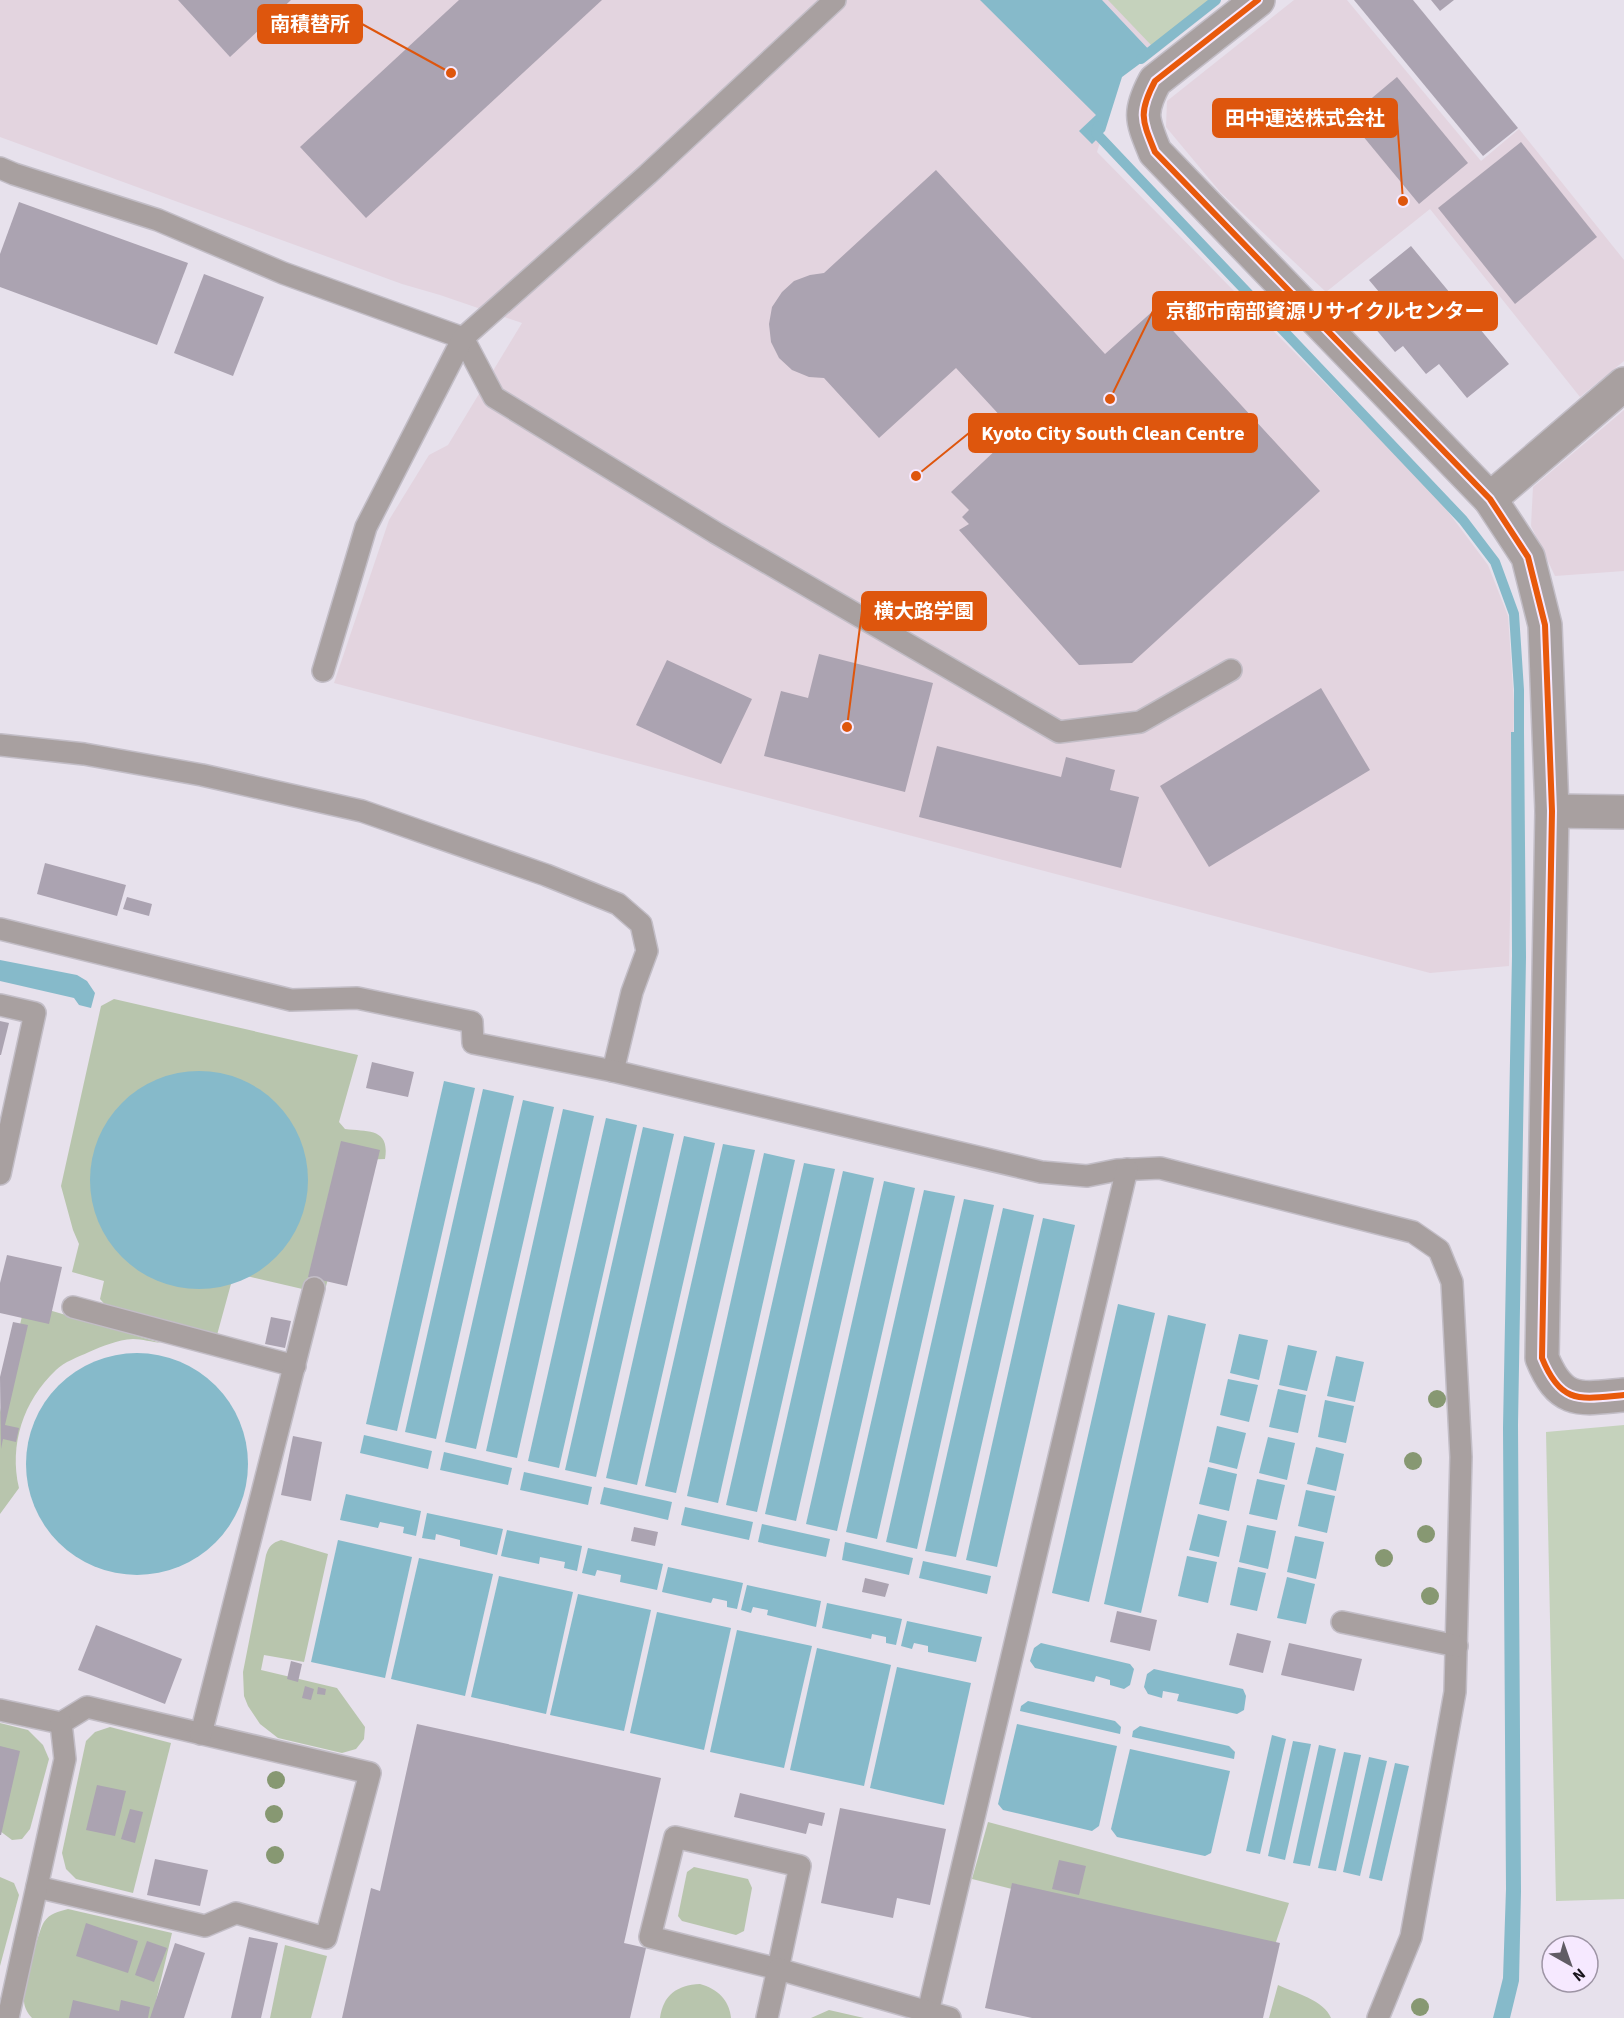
<svg xmlns="http://www.w3.org/2000/svg" width="1624" height="2018" viewBox="0 0 1624 2018" font-family="'Source Sans 3','Noto Sans JP',sans-serif">
<style>
.industrial{fill:#e3d4df}
.green{fill:#c5d2bc}
.forest{fill:#b8c5ad}
.water{fill:#86baca}
.lines{fill:none;stroke-linecap:round;stroke-linejoin:round}
.stream{stroke:#86baca;stroke-width:10}
.building{fill:#aba3b1}
.lane-casing{stroke:#c2bdc6;stroke-width:24}
.street-casing{stroke:#c2bdc6;stroke-width:36}
.lane{stroke:#a8a0a0;stroke-width:21}
.street{stroke:#a8a0a0;stroke-width:33}
.cycleway-casing{stroke:#f6e9ff;stroke-width:10}
.cycleway{stroke:#e8590c;stroke-width:6}
.tree{fill:#879872}
.leader{fill:none;stroke:#de560d;stroke-width:2}
.callout-dot{fill:#de560d;stroke:#f6e9ff;stroke-width:2}
.callout{fill:#de560d;stroke:#de560d;stroke-width:2}
.callout-label{font-size:20px;text-anchor:middle;font-weight:bold;fill:#fff}
</style>
<rect width="100%" height="100%" fill="#e7e1ec"/>
<g class="industrial">
<path d="M0,0H1216L1120,75L1097,152L1437,497L1488,565L1508,616L1514,703L1509,966L1430,973L334,683L389,520L429,455L448,445L522,323L440,295L402,284L0,137Z"/>
<path d="M1294,0H1347L1481,161L1519,129L1624,260V361L1580,397L1430,209L1326,292L1221,193L1166,127L1167,101Z"/>
<path d="M1624,410V571L1555,576L1531,526L1533,487Z"/>
</g>
<g class="green">
<path d="M1108,0H1209L1152,46Z"/>
<path d="M1624,1425V1899L1556,1901L1546,1432Z"/>
</g>
<g class="forest">
<path d="M114,999L358,1055L339,1122L345,1129C369,1132 390,1128 385,1159L359,1160L324,1294L234,1273L217,1335L108,1308L100,1299L104,1281L72,1272L79,1244L73,1230L61,1186L101,1006Z"/>
<path d="M25,1303L161,1343C152,1342 142,1339 133,1339C117,1340 103,1346 89,1352C78,1357 64,1362 56,1370C23,1401 9,1445 19,1488L0,1514V1412Z"/>
<path d="M281,1540L328,1554L304,1662L264,1655L261,1670L337,1688L365,1727L364,1739L356,1749L342,1753L278,1738L260,1724L248,1706L244,1696L243,1672L266,1555C269,1546 272,1543 281,1540Z"/>
<path d="M0,1723L28,1730L43,1745L49,1759L30,1829L22,1839L12,1840L0,1831Z"/>
<path d="M110,1727L171,1743L133,1893L76,1879L66,1869L62,1853L86,1741L95,1732Z"/>
<path d="M988,1822L1289,1903L1272,1954L972,1879Z"/>
<path d="M694,1867L748,1879L752,1888L744,1931L736,1935L682,1921L678,1916L687,1872Z"/>
<path d="M0,1877L14,1883L19,1895L0,1966Z"/>
<path d="M68,1909L172,1933L152,2018H32C28,2014 24,2007 24,2001C23,1991 38,1931 44,1922C50,1913 58,1912 68,1909Z"/>
<path d="M285,1945L327,1956L311,2018H270Z"/>
<path d="M700,1984C717,1989 729,1999 731,2018H660C663,1995 677,1985 700,1984Z"/>
<path d="M1278,1985C1295,1993 1324,2000 1331,2018H1269Z"/>
<path d="M829,2010L864,2018H811Z"/>
</g>
<g class="water">
<path d="M980,0H1102L1153,54L1122,77L1105,131L1092,144L1079,131L1096,115Z"/>
<path d="M1511,732H1524L1526,957L1518,1425L1521,1891L1519,1981L1510,2018H1493L1503,1978L1506,1889L1503,1428L1512,956Z"/>
<path d="M0,960L77,975L87,981L95,993L91,1008L79,1005L74,998L0,981Z"/>
<circle cx="199" cy="1180" r="109"/>
<path d="M444,1081L475,1088L397,1431L366,1424Z"/>
<path d="M483,1089L514,1096L436,1439L405,1432Z"/>
<path d="M523,1100L554,1107L476,1449L445,1442Z"/>
<path d="M563,1109L594,1116L517,1458L486,1451Z"/>
<path d="M606,1118L637,1125L559,1468L528,1461Z"/>
<path d="M643,1127L674,1134L596,1477L565,1470Z"/>
<path d="M684,1136L715,1143L637,1485L606,1478Z"/>
<path d="M723,1144L755,1150L676,1493L645,1486Z"/>
<path d="M764,1153L795,1160L718,1503L687,1496Z"/>
<path d="M804,1163L835,1169L757,1512L726,1505Z"/>
<path d="M843,1171L874,1178L796,1521L765,1514Z"/>
<path d="M884,1181L915,1188L837,1531L806,1524Z"/>
<path d="M924,1190L955,1196L877,1539L846,1532Z"/>
<path d="M964,1199L994,1205L917,1549L886,1542Z"/>
<path d="M1003,1208L1034,1215L956,1557L925,1551Z"/>
<path d="M1043,1218L1075,1225L997,1567L966,1560Z"/>
<path d="M1118,1304L1155,1313L1089,1602L1052,1593Z"/>
<path d="M1168,1315L1206,1324L1141,1613L1104,1604Z"/>
<path d="M1239,1334L1268,1340L1259,1380L1230,1373Z"/>
<path d="M1288,1345L1317,1351L1307,1391L1279,1385Z"/>
<circle cx="137" cy="1464" r="111"/>
<path d="M1336,1356L1364,1362L1355,1402L1327,1396Z"/>
<path d="M1228,1379L1258,1385L1249,1422L1220,1415Z"/>
<path d="M1278,1389L1306,1395L1298,1433L1269,1427Z"/>
<path d="M1325,1400L1354,1406L1346,1443L1318,1437Z"/>
<path d="M1217,1426L1246,1433L1237,1469L1209,1462Z"/>
<path d="M364,1435L432,1451L428,1469L360,1453Z"/>
<path d="M1268,1437L1295,1443L1287,1480L1259,1473Z"/>
<path d="M1316,1447L1344,1454L1336,1491L1307,1484Z"/>
<path d="M444,1452L512,1468L508,1485L440,1470Z"/>
<path d="M1208,1467L1237,1474L1229,1511L1199,1504Z"/>
<path d="M524,1472L592,1487L588,1505L520,1490Z"/>
<path d="M1257,1479L1285,1485L1277,1520L1249,1514Z"/>
<path d="M604,1487L672,1502L668,1520L600,1504Z"/>
<path d="M1306,1490L1335,1496L1327,1533L1298,1526Z"/>
<path d="M346,1494L421,1511L416,1536L403,1533L404,1527L380,1522L378,1528L340,1520Z"/>
<path d="M685,1507L753,1522L749,1540L681,1525Z"/>
<path d="M427,1513L503,1529L497,1555L460,1546V1540L436,1534L435,1540L422,1538Z"/>
<path d="M1198,1514L1227,1521L1219,1557L1189,1550Z"/>
<path d="M762,1524L830,1539L826,1557L758,1542Z"/>
<path d="M1247,1525L1276,1531L1268,1569L1239,1562Z"/>
<path d="M507,1530L582,1546L577,1571L564,1568L565,1562L540,1557L539,1564L501,1556Z"/>
<path d="M1295,1536L1324,1542L1316,1579L1287,1572Z"/>
<path d="M338,1540L412,1557L385,1678L311,1662Z"/>
<path d="M845,1542L913,1558L909,1575L842,1560Z"/>
<path d="M588,1548L663,1564L657,1590L620,1582L621,1575L597,1570L595,1576L582,1573Z"/>
<path d="M1187,1556L1217,1562L1208,1603L1178,1596Z"/>
<path d="M419,1558L493,1574L465,1696L391,1679Z"/>
<path d="M923,1561L991,1576L987,1594L919,1578Z"/>
<path d="M668,1567L743,1583L737,1609L727,1607V1601L713,1598L711,1603L662,1592Z"/>
<path d="M1238,1567L1266,1573L1257,1611L1230,1605Z"/>
<path d="M499,1576L573,1592L546,1714L471,1697Z"/>
<path d="M1287,1577L1315,1584L1306,1624L1277,1618Z"/>
<path d="M747,1585L821,1601L816,1627L767,1615L768,1610L753,1607L751,1613L741,1610Z"/>
<path d="M578,1594L651,1610L624,1731L550,1715Z"/>
<path d="M827,1603L902,1619L896,1645L886,1643V1637L872,1634L871,1639L822,1628Z"/>
<path d="M657,1612L731,1628L704,1750L630,1733Z"/>
<path d="M907,1621L982,1637L976,1662L928,1652V1646L914,1643L912,1649L901,1646Z"/>
<path d="M737,1630L812,1646L784,1768L710,1752Z"/>
<path d="M1041,1643L1130,1664L1134,1669L1130,1685L1124,1689L1110,1685V1680L1096,1676L1094,1682L1035,1668L1030,1661L1034,1648Z"/>
<path d="M817,1648L891,1665L864,1786L790,1770Z"/>
<path d="M897,1667L971,1683L944,1805L870,1788Z"/>
<path d="M1154,1669L1243,1689L1246,1696L1244,1710L1237,1714L1177,1701L1179,1694L1163,1691L1162,1698L1148,1694L1144,1687L1147,1674Z"/>
<path d="M1028,1701L1115,1721L1121,1727L1120,1734L1020,1711L1021,1706Z"/>
<path d="M1017,1724L1117,1746L1099,1826L1092,1831L1003,1810L998,1804Z"/>
<path d="M1140,1726L1229,1746L1235,1752L1234,1759L1132,1737L1133,1731Z"/>
<path d="M1272,1735L1286,1739L1260,1854L1246,1851Z"/>
<path d="M1293,1741L1311,1744L1285,1860L1268,1856Z"/>
<path d="M1319,1745L1336,1749L1310,1866L1293,1863Z"/>
<path d="M1130,1749L1230,1771L1211,1853L1205,1856L1117,1837L1111,1829Z"/>
<path d="M1344,1752L1361,1755L1336,1871L1318,1868Z"/>
<path d="M1369,1757L1387,1761L1360,1876L1343,1872Z"/>
<path d="M1395,1763L1409,1766L1382,1881L1369,1878Z"/>
</g>
<g class="lines">
<g class="stream">
<path d="M1141,59L1216,0"/>
<path d="M1098,126L1096,133L1463,520L1495,562L1514,614L1519,690V744"/>
</g>
</g>
<g class="building">
<path d="M178,0H291L230,57Z"/>
<path d="M459,0H602L366,218L300,147Z"/>
<path d="M1354,0H1413L1518,128L1483,156Z"/>
<path d="M1431,0H1454L1440,11Z"/>
<path d="M1397,77L1468,163L1419,204L1348,118Z"/>
<path d="M1521,142L1597,237L1515,304L1438,208Z"/>
<path d="M936,170L1105,354L1154,310L1320,491L1132,663L1079,665L959,530L969,524L962,517L969,510L951,492L999,447L988,435L1004,420L956,368L879,438L824,378L809,377L792,370L779,358L771,342L769,324L772,307L782,292L794,281L810,275L824,273Z"/>
<path d="M19,202L188,263L157,345L0,287V254Z"/>
<path d="M1411,246L1509,364L1467,398L1439,364L1426,374L1403,346L1395,352L1374,327L1395,311L1369,280Z"/>
<path d="M204,274L264,297L233,376L174,353Z"/>
<path d="M819,654L933,683L905,792L764,756L781,691L808,698Z"/>
<path d="M667,660L752,699L721,764L636,725Z"/>
<path d="M1321,688L1370,770L1209,867L1160,786Z"/>
<path d="M937,746L1061,777L1066,757L1115,770L1110,790L1139,797L1121,868L919,817Z"/>
<path d="M45,863L126,885L117,916L37,894Z"/>
<path d="M127,897L152,904L149,916L123,909Z"/>
<path d="M0,1021L9,1023L1,1055H0Z"/>
<path d="M372,1062L414,1072L408,1097L366,1088Z"/>
<path d="M341,1141L380,1150L347,1286L308,1277Z"/>
<path d="M7,1255L62,1267L49,1324L0,1313V1283Z"/>
<path d="M271,1317L291,1321L285,1348L265,1344Z"/>
<path d="M13,1322L28,1325L5,1425L19,1428L16,1442L3,1439L1,1449L0,1377Z"/>
<path d="M293,1436L322,1442L311,1501L281,1495Z"/>
<path d="M634,1527L658,1532L655,1546L631,1541Z"/>
<path d="M865,1578L889,1584L885,1597L862,1592Z"/>
<path d="M1117,1611L1157,1620L1150,1651L1110,1642Z"/>
<path d="M96,1625L182,1659L165,1704L78,1670Z"/>
<path d="M1237,1633L1271,1641L1263,1673L1229,1665Z"/>
<path d="M1289,1643L1362,1659L1354,1691L1281,1675Z"/>
<path d="M291,1661L302,1664L298,1682L287,1679Z"/>
<path d="M305,1686L314,1689L311,1700L302,1698Z"/>
<path d="M318,1687L326,1689L325,1695L317,1694Z"/>
<path d="M417,1724L661,1778L624,1943L646,1948L630,2018H342L371,1888L380,1891Z"/>
<path d="M0,1746L20,1751L1,1835H0Z"/>
<path d="M97,1785L126,1791L115,1836L86,1830Z"/>
<path d="M740,1793L825,1813L822,1826L809,1823L806,1834L734,1817Z"/>
<path d="M840,1808L946,1829L930,1905L897,1898L893,1918L821,1903Z"/>
<path d="M130,1809L143,1812L135,1843L121,1839Z"/>
<path d="M155,1859L208,1870L200,1906L147,1895Z"/>
<path d="M1059,1860L1086,1866L1079,1895L1052,1889Z"/>
<path d="M1012,1883L1280,1943L1263,2018H1032L985,2008Z"/>
<path d="M86,1923L138,1941L128,1973L76,1956Z"/>
<path d="M249,1937L278,1943L261,2018H231Z"/>
<path d="M147,1941L167,1948L154,1982L135,1975Z"/>
<path d="M175,1943L205,1953L184,2018H150Z"/>
<path d="M73,2000L119,2011L121,2000L150,2007L148,2018H69Z"/>
</g>
<g class="lines">
<g class="lane-casing">
<g id="lane">
<path d="M0,168L14,174L158,220L283,273L463,338L494,397L716,533L1059,732L1140,722L1231,670"/>
<path d="M323,671L366,527L463,338L648,174L835,0"/>
<path d="M0,745L84,754L202,775L362,811L546,875L618,904L641,924L647,951L632,992L613,1071"/>
<path d="M0,929L291,1000L357,998L472,1022L473,1043L613,1071L1041,1172L1087,1176L1117,1170L1160,1168L1413,1232L1439,1250L1452,1282L1461,1457L1455,1692L1411,1937L1378,2018"/>
<path d="M0,1005L35,1013L0,1174"/>
<path d="M73,1307L295,1366"/>
<path d="M1342,1622L1457,1646"/>
<path d="M0,1710L61,1723L87,1707L370,1773L326,1938L236,1913L205,1926L37,1887"/>
<path d="M201,1734L314,1288"/>
<path d="M675,1837L800,1866L778,1969L650,1937Z"/>
<path d="M928,2012L1127,1169"/>
<path d="M8,2018L65,1759L61,1723"/>
<path d="M767,2018L778,1969L950,2018"/>
</g>
</g>
<g class="street-casing">
<g id="street">
<path d="M1258,0L1155,81C1138,113 1142,120 1155,152L1490,499L1528,557L1545,625L1552,811L1542,1358C1561,1405 1580,1399 1624,1395"/>
<path d="M1490,499L1624,384"/>
<path d="M1552,811L1624,812"/>
</g>
</g>
<use href="#lane" class="lane"/>
<use href="#street" class="street"/>
<g class="cycleway-casing">
<path id="cycleway" d="M1258,0L1155,81C1138,113 1142,120 1155,152L1490,499L1528,557L1545,625L1552,811L1542,1358C1561,1405 1580,1399 1624,1395"/>
</g>
<use href="#cycleway" class="cycleway"/>
</g>
<g class="tree">
<circle cx="1437" cy="1399" r="9"/>
<circle cx="1413" cy="1461" r="9"/>
<circle cx="1426" cy="1534" r="9"/>
<circle cx="1384" cy="1558" r="9"/>
<circle cx="1430" cy="1596" r="9"/>
<circle cx="276" cy="1780" r="9"/>
<circle cx="274" cy="1814" r="9"/>
<circle cx="275" cy="1855" r="9"/>
<circle cx="1420" cy="2007" r="9"/>
</g>
<path class="leader" d="M451 73L362 24M1403 201L1397 118M1110 399L1153 311M916 476L969 433M847 727L862 611"/>
<g class="callout-dot">
<circle cx="451" cy="73" r="6"/>
<circle cx="1403" cy="201" r="6"/>
<circle cx="1110" cy="399" r="6"/>
<circle cx="916" cy="476" r="6"/>
<circle cx="847" cy="727" r="6"/>
</g>
<g class="callout">
<rect x="258" y="5" width="104" height="38" rx="6"/>
<rect x="1213" y="99" width="184" height="38" rx="6"/>
<rect x="1153" y="292" width="344" height="38" rx="6"/>
<rect x="969" y="414" width="288" height="38" rx="6"/>
<rect x="862" y="592" width="124" height="38" rx="6"/>
</g>
<g class="callout-label">
<text x="310" y="31">南積替所</text>
<text x="1305" y="125">田中運送株式会社</text>
<text x="1325" y="318">京都市南部資源リサイクルセンター</text>
<text x="1113" y="440">Kyoto City South Clean Centre</text>
<text x="924" y="618">横大路学園</text>
</g>
<g transform="translate(1570 1964) rotate(140)"><circle r="28" fill="#f6e9ff" stroke="#9d94a4" stroke-width="1.5"/>
<path d="M0-4.5L10 22L0 15L-10 22Z" fill="#605c64"/>
<text y="-9" font-size="16" font-weight="bold" text-anchor="middle" fill="#18141b">N</text>
</g>
</svg>
